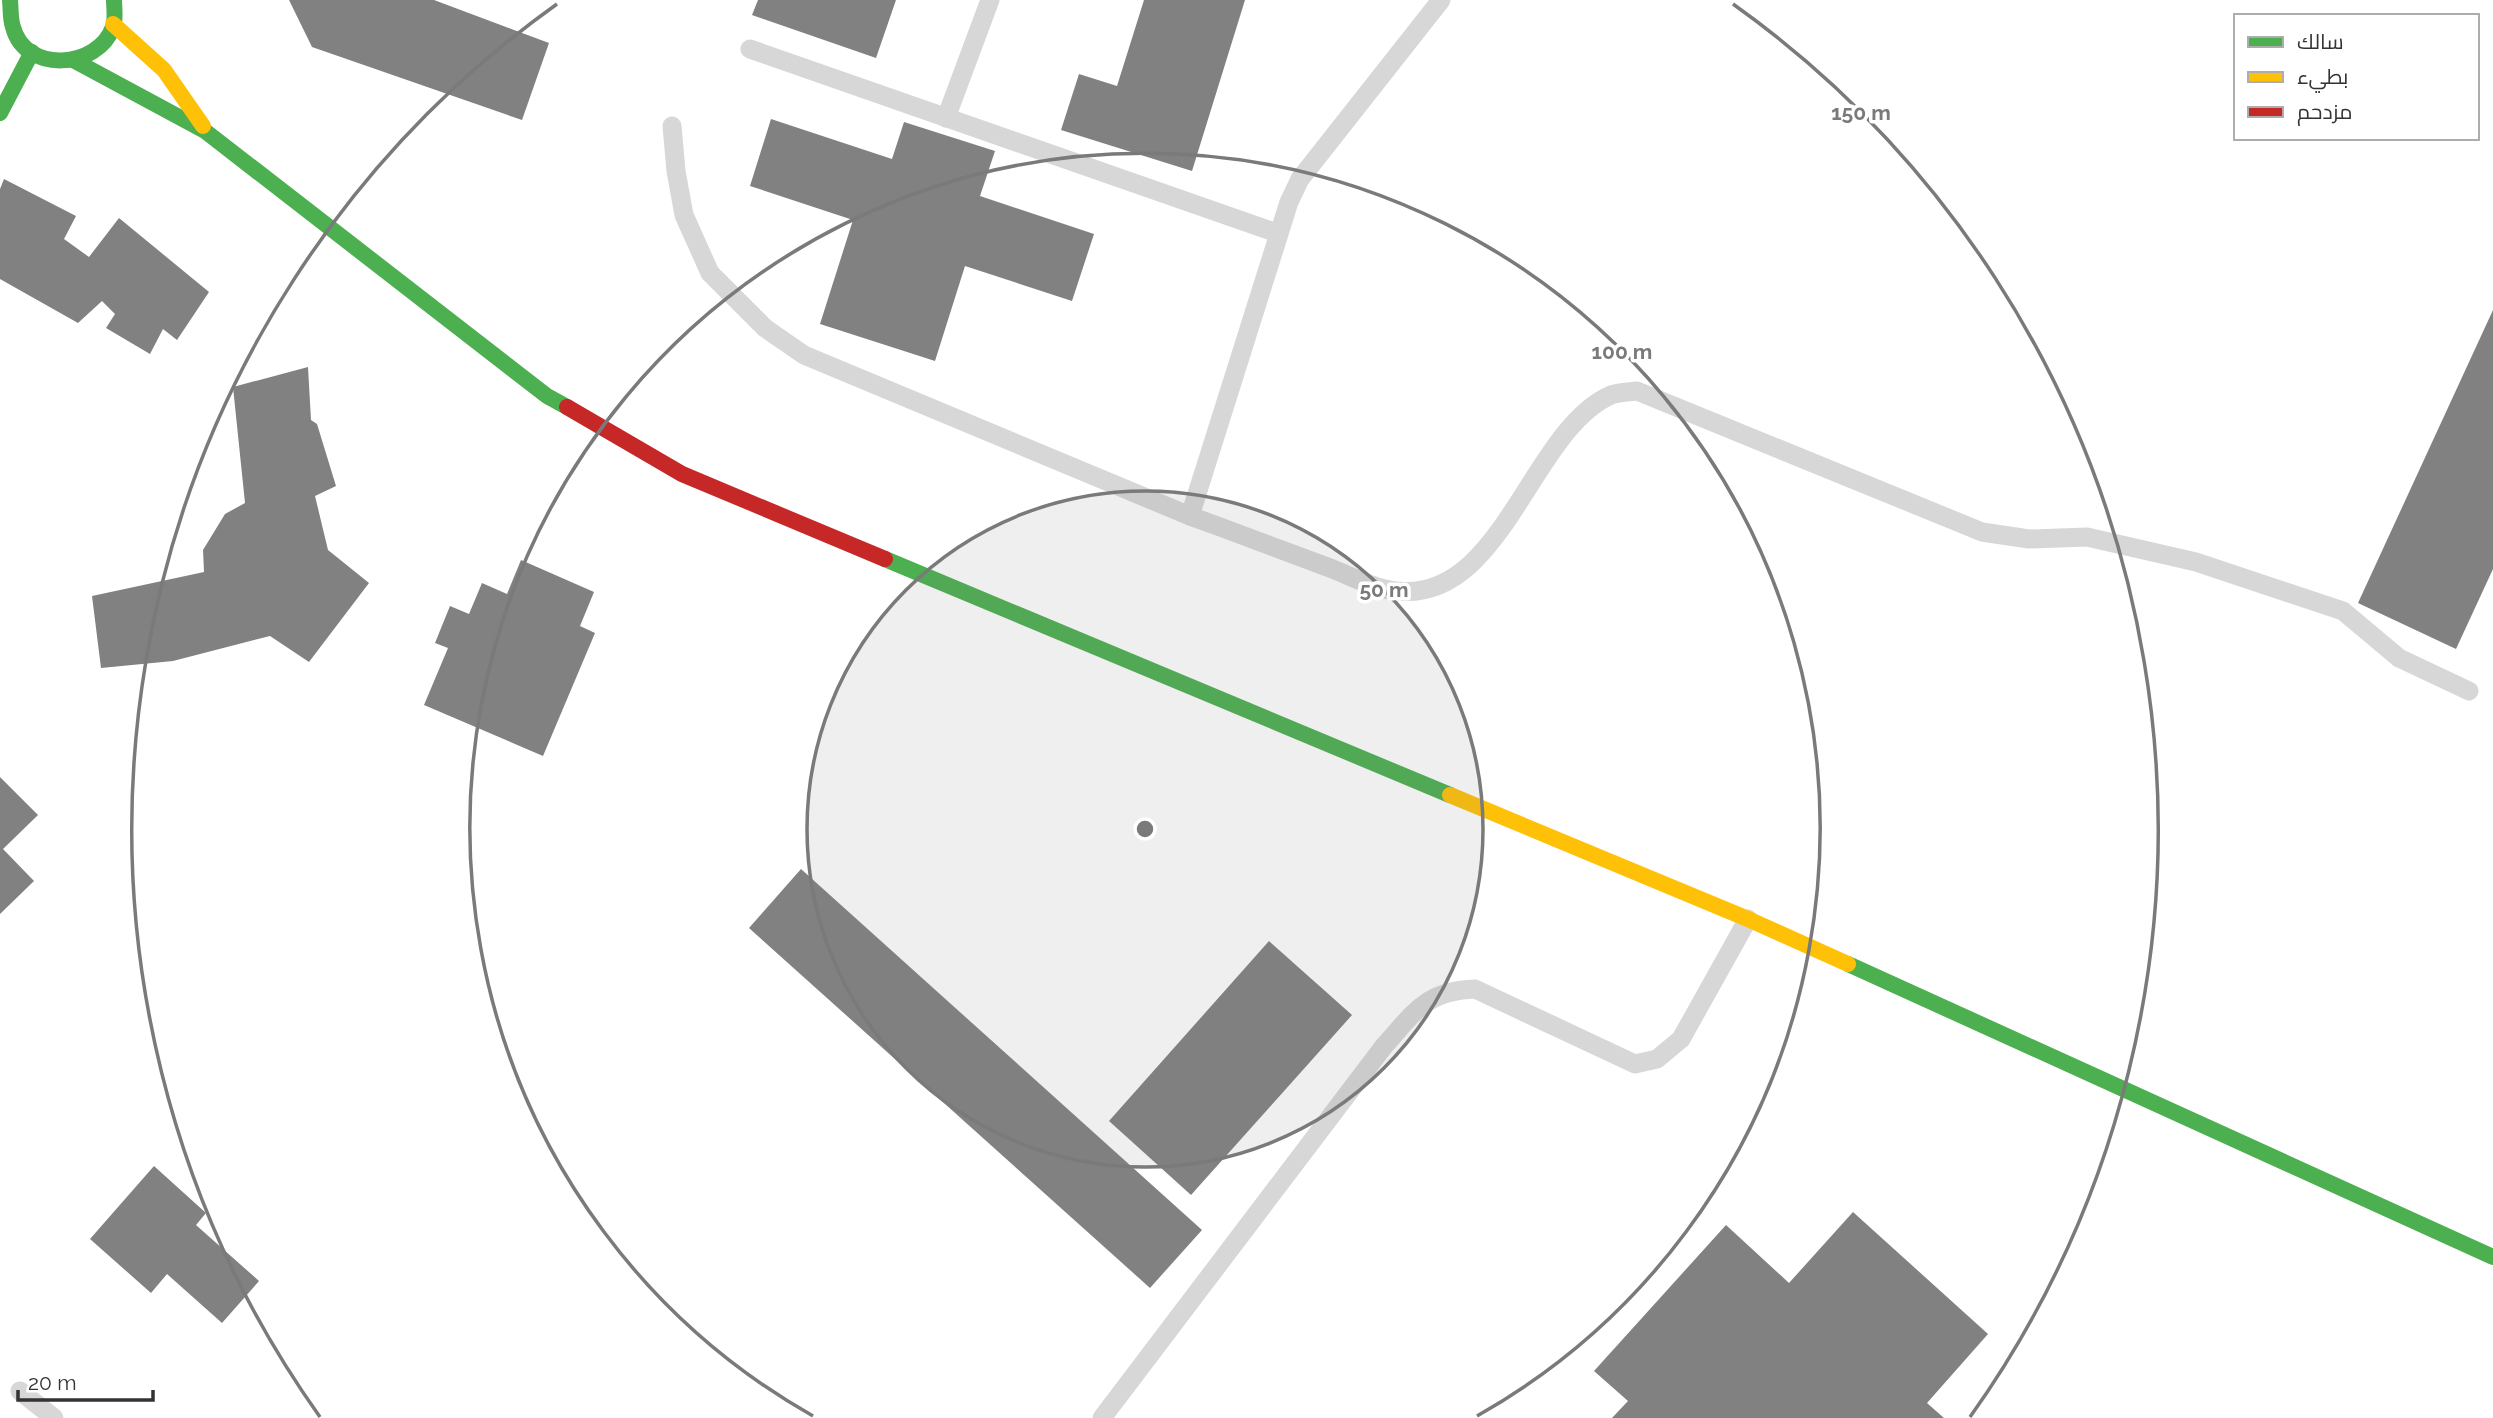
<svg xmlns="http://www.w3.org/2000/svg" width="2493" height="1418" viewBox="0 0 2493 1418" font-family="Raleway,Cairo,sans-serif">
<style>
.building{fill:#818181}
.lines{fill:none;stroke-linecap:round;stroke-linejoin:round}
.lane{stroke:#d7d7d7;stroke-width:19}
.fast{stroke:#4caf50;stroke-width:16}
.slow{stroke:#ffc107;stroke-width:16}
.jam{stroke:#c62828;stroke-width:16}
.ring{fill:none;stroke:#7a7a7a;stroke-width:3.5}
.centre{fill:#7a7a7a;stroke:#fff;stroke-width:3.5}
.ring-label{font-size:21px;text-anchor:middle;font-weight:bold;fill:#7a7a7a;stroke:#fff;stroke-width:7;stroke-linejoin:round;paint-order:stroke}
</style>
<rect width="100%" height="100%" fill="#fff"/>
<g class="building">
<path d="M289,0H434L549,43L522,120L312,47Z"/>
<path d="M758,0H896L876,58L752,15Z"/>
<path d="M1144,0H1245L1192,171L1061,130L1079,74L1117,86Z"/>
<path d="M771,119L892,159L904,122L995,151L980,196L1094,234L1072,301L965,266L935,361L820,324L853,220L750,186Z"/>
<path d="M4,179L76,216L64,239L89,257L119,218L209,292L177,340L163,329L150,354L106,328L115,314L102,301L78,323L0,279V189Z"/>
<path d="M2493,310V569L2456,649L2358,603Z"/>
<path d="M308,367L311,420L317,424L336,486L315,496L328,550L369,583L309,662L270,636L173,661L101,668L92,596L204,572L203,550L225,514L245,503L233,387Z"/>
<path d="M521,560L594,592L580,626L595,633L543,756L424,705L448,648L435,643L450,606L469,614L482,583L507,594Z"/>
<path d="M0,777L38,815L3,849L34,881L0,914Z"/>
<path d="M801,869L1202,1230L1150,1288L749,928Z"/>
<path d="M1269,941L1352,1015L1191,1195L1109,1121Z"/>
<path d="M154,1166L206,1213L196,1225L259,1281L222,1323L167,1274L151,1293L90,1239Z"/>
<path d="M1853,1212L1988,1334L1927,1403L1944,1418H1612L1628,1401L1594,1371L1726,1225L1789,1283Z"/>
</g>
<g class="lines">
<g class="lane">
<path d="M1441,0L1300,179L1289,202L1190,516C1237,533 1284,551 1330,568C1349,575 1370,587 1390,590C1501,610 1529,431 1611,395C1618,392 1629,392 1637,391L1982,532L2029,539L2087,537L2196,562L2343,611L2399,658L2469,691"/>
<path d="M750,49L1277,233"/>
<path d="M946,118L990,0"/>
<path d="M672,126L676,171L684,215L710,273L765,328L804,355L1190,516"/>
<path d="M20,1391L54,1418"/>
<path d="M1102,1418L1384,1046C1415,1012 1425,991 1475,989L1635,1064L1657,1059L1681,1039L1748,919"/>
</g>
<g class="fast">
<path d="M10,0C11,9 10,19 13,27C25,74 98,69 113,27C116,19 114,8 114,0"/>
<path d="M75,61L205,131L547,396L567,407"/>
<path d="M0,113L32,52"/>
<path d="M885,559L1450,795"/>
<path d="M1848,964L2493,1257"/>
</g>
<g class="slow">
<path d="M113,24L164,70L203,126"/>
<path d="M1450,795L1748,919L1848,964"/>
</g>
<path class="jam" d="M567,407L682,474L885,559"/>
</g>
<circle cx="1145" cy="829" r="338" fill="#7a7a7a" fill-opacity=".12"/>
<g class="ring">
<circle cx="1145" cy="829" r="338"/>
<path d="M813 1416A675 675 0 1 1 1477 1416"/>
<path d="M320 1417A1013 1013 0 0 1 557 4M1733 4A1013 1013 0 0 1 1970 1417"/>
</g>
<circle cx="1145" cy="829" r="10" class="centre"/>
<g class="ring-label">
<text x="1861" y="120">150 m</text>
<text x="1622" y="359">100 m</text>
<text x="1384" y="597">50 m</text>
</g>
<rect x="2234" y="14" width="245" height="126" fill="#ffffff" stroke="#adadad" stroke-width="2"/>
<rect x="2248" y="37" width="35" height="10" fill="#4caf50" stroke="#adadad" stroke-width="2"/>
<text x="2297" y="49" font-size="21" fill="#333333">سالك</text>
<rect x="2248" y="72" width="35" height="10" fill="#ffc107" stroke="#adadad" stroke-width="2"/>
<text x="2297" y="84" font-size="21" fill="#333333">بطيء</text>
<rect x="2248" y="107" width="35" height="10" fill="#c62828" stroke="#adadad" stroke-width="2"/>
<text x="2297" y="119" font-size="21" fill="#333333">مزدحم</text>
<path d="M18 1390v10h135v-10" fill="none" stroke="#333333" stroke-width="3.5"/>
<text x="28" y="1390" font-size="21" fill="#333333" stroke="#ffffff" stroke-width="5" paint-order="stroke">20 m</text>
</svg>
